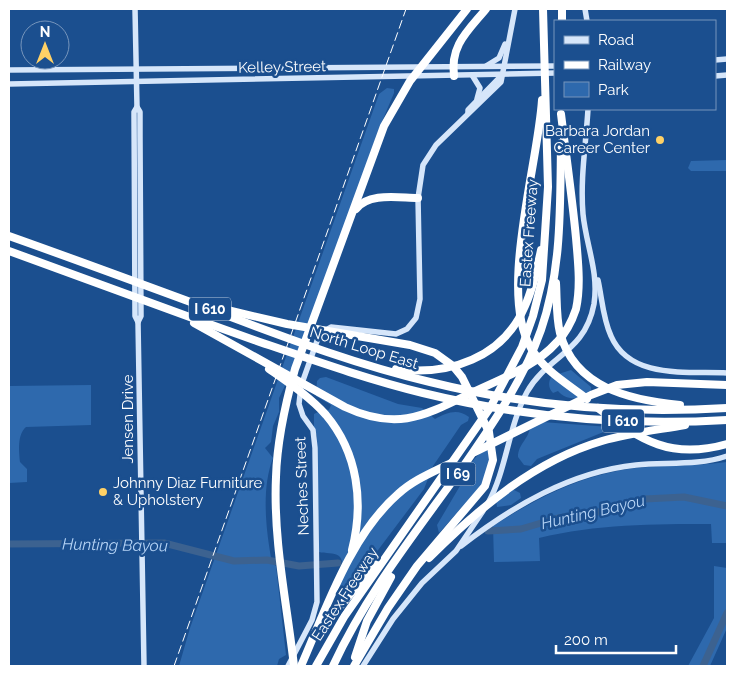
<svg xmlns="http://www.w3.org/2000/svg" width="736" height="675" viewBox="0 0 736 675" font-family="Raleway,sans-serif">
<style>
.green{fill:#2e69ad}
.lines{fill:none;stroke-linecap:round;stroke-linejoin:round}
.river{stroke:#3c6290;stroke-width:7}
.secondary{stroke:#d6e6fa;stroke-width:5.5}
.highway{stroke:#fff;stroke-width:8}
.rail{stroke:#fff;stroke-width:1;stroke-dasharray:9 4;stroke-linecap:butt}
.poi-dot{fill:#ffd166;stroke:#1b4f8f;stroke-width:2}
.labels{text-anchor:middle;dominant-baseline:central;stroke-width:5;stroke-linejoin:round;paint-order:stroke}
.shield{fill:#1b4f8f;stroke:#bbcadd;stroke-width:1}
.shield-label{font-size:14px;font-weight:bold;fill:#fff}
.street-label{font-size:15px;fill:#fff;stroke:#1b4f8f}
.poi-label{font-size:15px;fill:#fff;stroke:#1b4f8f;text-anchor:end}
.water-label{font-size:16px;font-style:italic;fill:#b5d3f5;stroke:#1b4f8f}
</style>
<rect width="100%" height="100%" fill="#1b4f8f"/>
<g class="green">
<path d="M387,88L394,89V93L378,131L295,365L279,398V412L273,426L271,442L265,448L273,458C261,489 266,531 272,563L276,566L286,655L279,659L277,666H179L190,628L379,94Z"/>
<path d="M727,160V171H691L688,168L691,161Z"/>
<path d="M571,370L591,387V392C581,399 567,402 558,391L553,393C548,388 548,381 552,376Z"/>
<path d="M326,377L398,404L422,408L435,419C447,413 457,408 469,417L468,421L461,425L433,466L424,489L360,574L336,595C340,587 347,563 339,556C334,552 325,554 319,552L317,436L314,428V414L324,409L329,410L331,405L316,396L317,381L320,378Z"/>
<path d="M91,385V425L26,427C17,435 19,451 20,462L27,469V482L9,483V386Z"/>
<path d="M542,422L610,427L611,429L537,459L531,466L524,465L518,457C518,444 529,439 530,427Z"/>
<path d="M489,447V463L483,483L439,533L437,525L467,474C469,462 479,453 489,447Z"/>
<path d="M727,462V543H712L711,524C654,524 596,524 539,538L540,561L494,562L493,526C537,498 583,474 636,468C666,465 697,466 727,462Z"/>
<path d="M512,489L520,493L521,498L511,505L497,507L496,500Z"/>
<path d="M714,566L727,568V628L710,666H688L714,618Z"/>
</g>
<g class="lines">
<g class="river">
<path d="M488,531L521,529L558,518L598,512L645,499L684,497L727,506"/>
<path d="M9,544L164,543L234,561L267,560L299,566L338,563"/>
<path d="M703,666L727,613"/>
</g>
<g class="secondary">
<path d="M135,9L137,107L140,112V136L141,316L138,322L144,666"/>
<path d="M585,9L587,21"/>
<path d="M715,60L727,59"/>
<path d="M486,66L499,58L505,44"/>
<path d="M9,70L555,66"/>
<path d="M472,75L480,88L477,99"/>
<path d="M715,76L727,75"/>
<path d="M9,84L555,73"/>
<path d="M137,107L134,112L135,316L138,322"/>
<path d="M468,113V110L502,75"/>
<path d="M598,280C602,298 603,319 611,336C630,380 688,371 727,373"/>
<path d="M488,503C507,469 508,427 527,392C547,356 585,353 594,304C599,272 586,245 583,214C580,179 586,144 588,109"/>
<path d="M461,546C513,506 570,472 636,465C666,462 698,466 727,456"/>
<path d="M288,666L312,620L317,602L315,448L313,430L303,416L299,404L301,386L317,341L321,333L331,327L396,334L407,329L416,318L420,299L418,198L423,165L436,145L501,82L515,9"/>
<path d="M363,666L393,619L422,583L456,551L483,511"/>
</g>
<g class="highway">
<path d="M562,21V9"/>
<path d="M454,76C450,45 468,31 486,9"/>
<path d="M542,100C538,165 498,293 531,348C543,370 568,384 587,399"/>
<path d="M356,209C369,192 399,198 418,198"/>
<path d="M9,236C74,259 139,283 204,307C279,335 353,364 430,382C527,406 628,414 727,408"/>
<path d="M9,251C90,281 172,311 254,340C310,359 366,379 423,393C522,417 626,426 727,420"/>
<path d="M556,283C557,299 556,317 560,333C575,388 630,400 680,405"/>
<path d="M223,309L287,324L410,345L435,353L453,366L462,377L489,432L493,460L485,486L417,566L388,608L354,666"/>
<path d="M194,323L345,407C394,430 421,418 467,395C497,380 534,368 557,342C566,333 572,321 576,309C581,286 578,261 576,238C572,196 566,155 561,114"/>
<path d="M269,369C289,383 310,397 326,415C358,453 364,503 352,550"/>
<path d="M396,369C449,376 503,358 525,306C533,288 537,269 541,250"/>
<path d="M598,408C642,441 671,460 727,444"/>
<path d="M475,452L591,395L617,385L647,382L727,385"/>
<path d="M429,558C478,509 534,461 602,441C629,433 657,430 685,425"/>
<path d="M320,630L376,564"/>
<path d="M355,657L367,621L391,577"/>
<path d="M294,666C287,604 273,540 276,477C277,440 285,405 295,369L384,126L410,81L467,9"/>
<path d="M301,666C326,609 350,536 398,494C413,480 433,472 451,463"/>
<path d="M316,666L344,617L490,408L522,347L533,316L542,280L548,187L543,9"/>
<path d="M333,666C367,592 420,527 467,461C496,419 524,378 541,330C562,269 560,207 561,143"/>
</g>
<path class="rail" d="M174,666L406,9"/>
</g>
<g class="poi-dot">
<circle cx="660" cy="140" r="5"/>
<circle cx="103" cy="492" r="5"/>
</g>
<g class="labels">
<g class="shield">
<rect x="189" y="297.5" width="42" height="23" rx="4"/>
<rect x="602" y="409.5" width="42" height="23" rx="4"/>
<rect x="440.5" y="462.5" width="35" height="23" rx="4"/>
</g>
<g class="shield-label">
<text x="210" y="309">I 610</text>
<text x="623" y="421">I 610</text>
<text x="458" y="474">I 69</text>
</g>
<g class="street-label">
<text transform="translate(282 67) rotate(-1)">Kelley Street</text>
<text transform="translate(529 233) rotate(-86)">Eastex Freeway</text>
<text transform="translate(364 348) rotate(17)">North Loop East</text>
<text transform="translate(128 419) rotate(-90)">Jensen Drive</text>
<text transform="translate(302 486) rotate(-92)">Neches Street</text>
<text transform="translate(345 594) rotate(-57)">Eastex Freeway</text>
</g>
<g class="poi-label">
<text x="650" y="131">Barbara Jordan<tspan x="650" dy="17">Career Center</tspan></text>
<text x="113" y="483" text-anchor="start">Johnny Diaz Furniture<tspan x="113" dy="17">&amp; Upholstery</tspan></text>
</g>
<g class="water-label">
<text transform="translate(593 512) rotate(-13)">Hunting Bayou</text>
<text transform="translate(115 545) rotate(1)">Hunting Bayou</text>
</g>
</g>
<rect width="736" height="675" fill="none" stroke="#ffffff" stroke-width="20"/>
<rect x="554" y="20" width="162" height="90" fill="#1b4f8f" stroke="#7695bc"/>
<rect x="564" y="36" width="25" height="8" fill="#d6e6fa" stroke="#7695bc"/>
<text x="598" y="45" font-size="15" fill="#ffffff">Road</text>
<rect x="564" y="61" width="25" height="8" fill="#ffffff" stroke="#7695bc"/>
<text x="598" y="70" font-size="15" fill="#ffffff">Railway</text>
<rect x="564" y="82" width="25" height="15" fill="#2e69ad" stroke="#7695bc"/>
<text x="598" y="95" font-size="15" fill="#ffffff">Park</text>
<g transform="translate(45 45)"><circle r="24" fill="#1b4f8f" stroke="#7695bc"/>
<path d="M0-4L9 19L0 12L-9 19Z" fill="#ffd166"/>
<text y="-8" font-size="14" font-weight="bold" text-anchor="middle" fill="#ffffff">N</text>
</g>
<path d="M556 645v8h120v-8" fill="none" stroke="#ffffff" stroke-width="2.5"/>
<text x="564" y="645" font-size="15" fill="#ffffff" stroke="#1b4f8f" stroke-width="4" paint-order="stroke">200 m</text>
</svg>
